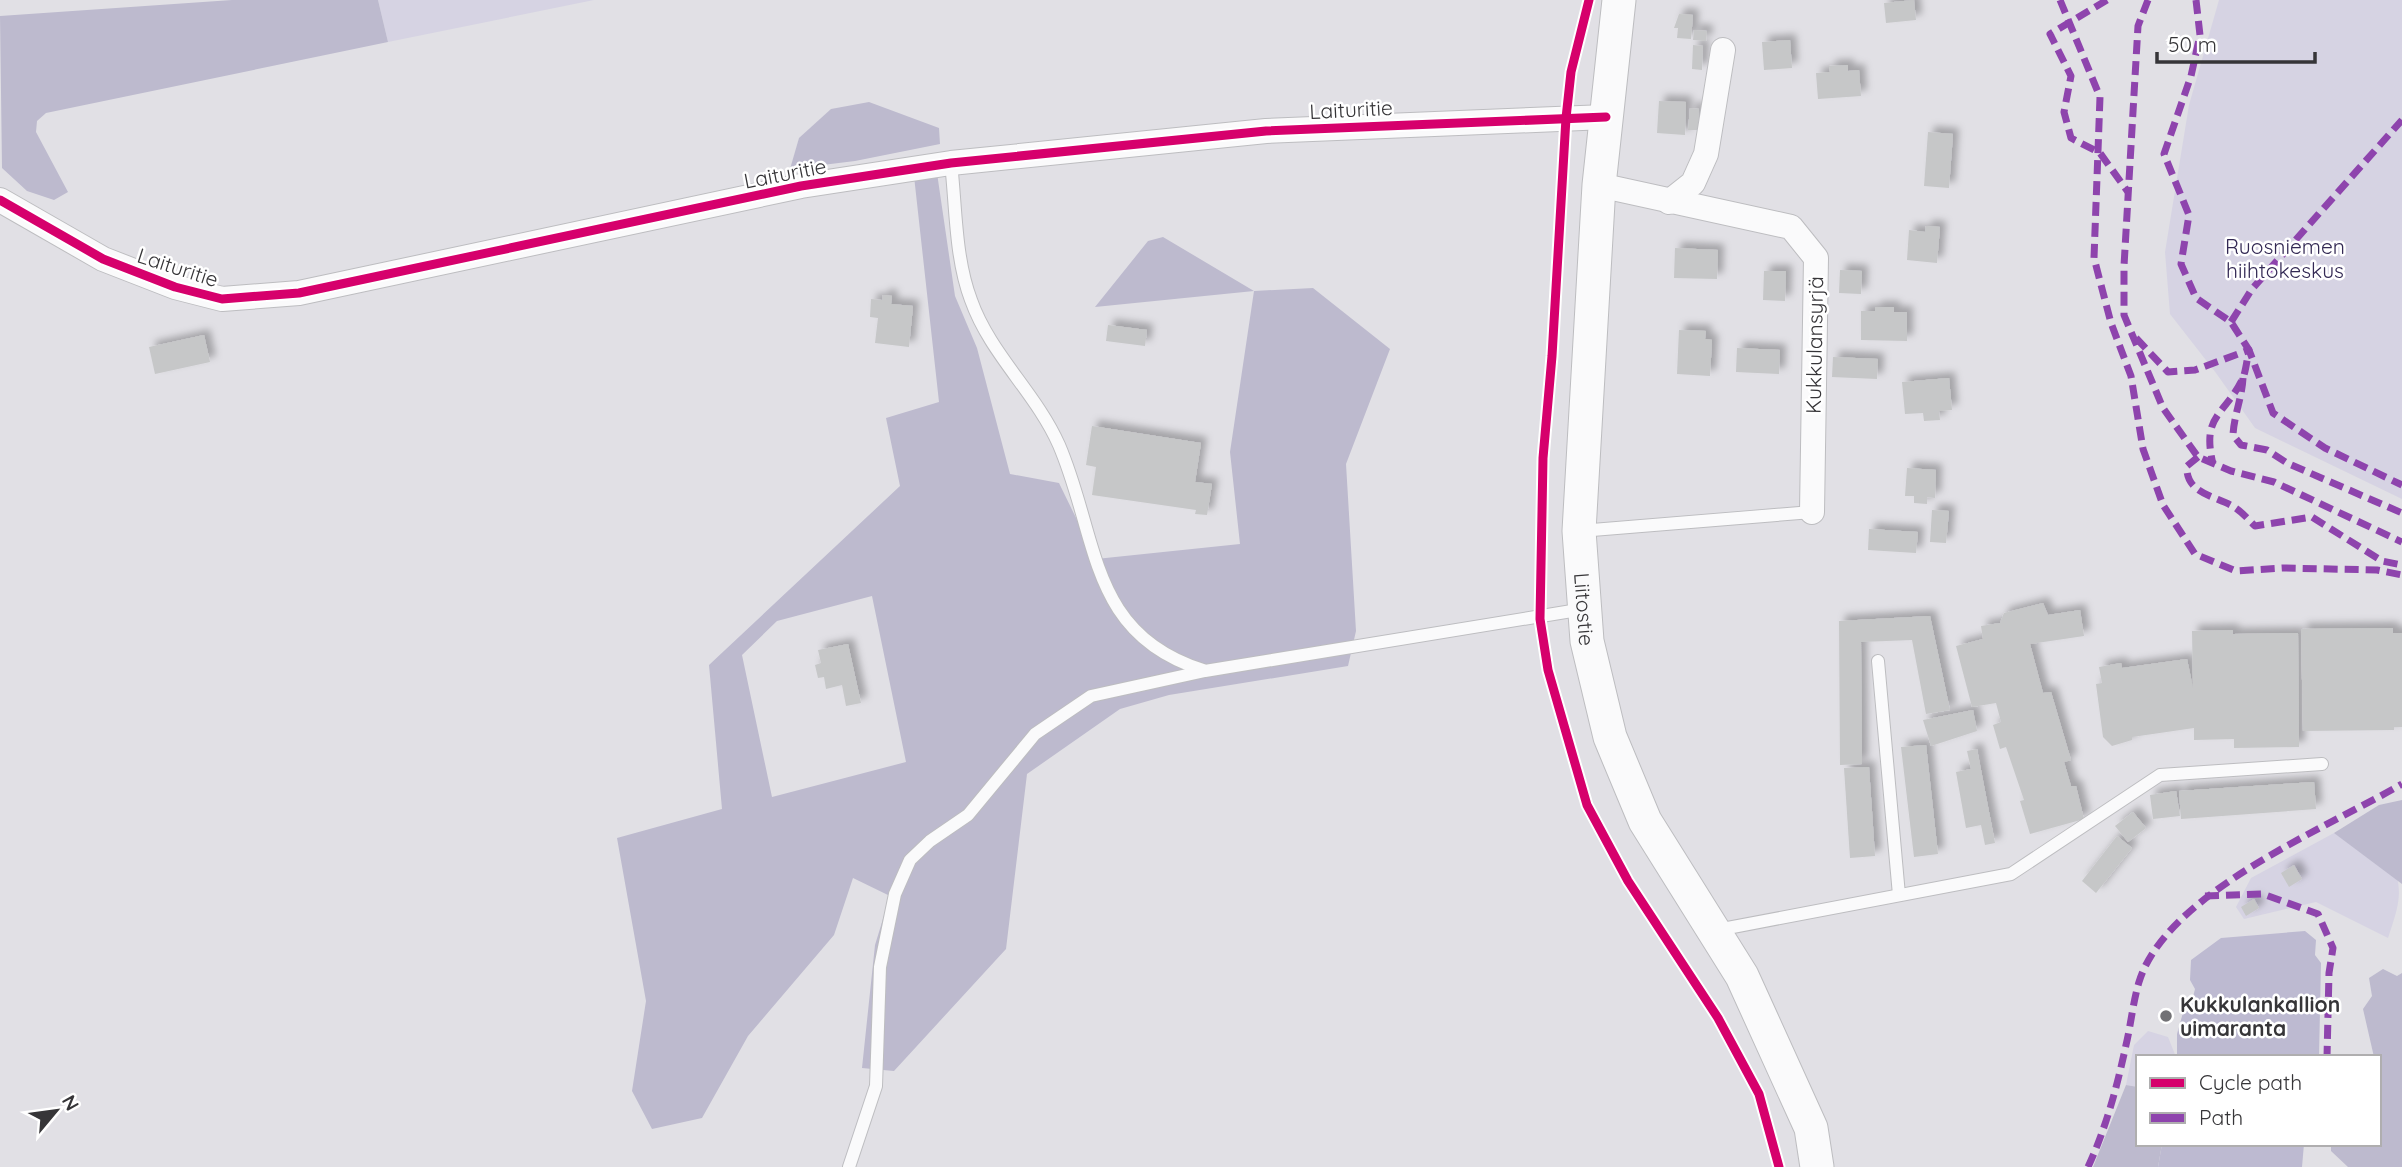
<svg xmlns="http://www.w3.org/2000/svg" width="2402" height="1167" viewBox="0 0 2402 1167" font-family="Quicksand,sans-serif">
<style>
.green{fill:#d6d3e3}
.forest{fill:#bdbace;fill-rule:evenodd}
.water{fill:#bdbad1}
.building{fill:#c6c7c8;filter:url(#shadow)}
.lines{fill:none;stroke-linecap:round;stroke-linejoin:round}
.lane-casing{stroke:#bdbdc0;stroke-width:14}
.street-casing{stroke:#bdbdc0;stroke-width:26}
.secondary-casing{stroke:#bdbdc0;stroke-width:35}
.lane{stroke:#fafafb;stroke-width:12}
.street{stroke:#fafafb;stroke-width:24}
.secondary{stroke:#fafafb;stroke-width:33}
.quiet{stroke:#8e44ad;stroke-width:7;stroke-dasharray:14 7;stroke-linecap:butt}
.cycleway-casing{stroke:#fff;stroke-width:13}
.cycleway{stroke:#d6006c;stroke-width:9}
.poi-dot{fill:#727175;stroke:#fff;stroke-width:2.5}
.labels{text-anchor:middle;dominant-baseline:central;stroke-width:5;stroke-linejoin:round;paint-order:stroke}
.street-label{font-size:21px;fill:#363538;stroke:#fff}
.park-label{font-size:21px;fill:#332954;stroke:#fff}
.poi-label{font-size:21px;font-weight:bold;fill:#363538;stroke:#fff;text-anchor:start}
</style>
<defs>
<filter id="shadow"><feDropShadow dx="6" dy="-6" stdDeviation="3.5" flood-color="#0004"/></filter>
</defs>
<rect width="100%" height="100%" fill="#e1e0e5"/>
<g class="green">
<path d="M378,0H594L388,42Z"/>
<path d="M2219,0H2402V499L2255,428L2216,373L2170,314L2165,252L2189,105Z"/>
<path d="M2334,833L2391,851C2402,893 2402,896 2388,938L2316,902L2244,919L2236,907L2251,878Z"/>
<path d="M2148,1031L2168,1037L2176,1057H2138V1087L2126,1085L2134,1045Z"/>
</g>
<g class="forest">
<path d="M232,0H378L388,42L46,113L37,121L36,132L68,192L54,200L27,191L2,168L0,16Z"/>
<path d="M869,102L939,128L940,144L855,161L790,169L799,138L831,109Z"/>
<path d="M937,173L955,296L977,348L1010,474L1059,483L1096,559L1240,544L1230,452L1254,291L1095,307L1148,241L1163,237L1254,291L1313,288L1390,349L1346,464L1356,631L1348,666L1169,695L1120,709L1027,774L1006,949L894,1071L862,1068L875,945L890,896L853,878L834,935L748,1036L702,1118L652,1129L632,1091L646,1001L617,838L722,809L709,665L900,486L886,418L939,402L914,176ZM872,596L906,762L772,797L742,655L777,621Z"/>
<path d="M2402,800V884L2334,833L2379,805Z"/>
<path d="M2383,969L2397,976L2402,973V1167H2348L2331,1151V1144H2379V1057H2374L2363,1009L2372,996L2369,978Z"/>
<path d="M2126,1085L2138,1087V1144H2162L2158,1167H2093Z"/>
</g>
<g class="water">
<path d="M2305,931L2316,940L2315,955L2321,963L2319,1057H2177V1034L2186,1002L2193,997L2195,989L2190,980L2191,960L2221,938Z"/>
<path d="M2162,1144H2304L2302,1167H2158Z"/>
</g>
<g class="building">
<path d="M1914,0L1916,20L1886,23L1884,3Z"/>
<path d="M1679,14L1693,15L1691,39L1677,38L1678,28H1674Z"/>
<path d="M1694,30L1707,31L1706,41L1693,40Z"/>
<path d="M1790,40L1792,68L1764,70L1762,42Z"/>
<path d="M1693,45L1703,46L1702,70L1692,69Z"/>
<path d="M1848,65V71L1859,70L1861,96L1818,99L1816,73L1830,72L1829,66Z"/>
<path d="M1659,101L1686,102L1685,135L1657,133Z"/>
<path d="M1690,108L1699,109L1698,130H1688Z"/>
<path d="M1928,132L1953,134L1949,188L1924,186Z"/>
<path d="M1926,226L1940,227L1937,263L1907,260L1909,230L1925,232Z"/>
<path d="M1675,248L1718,250L1717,279L1674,278Z"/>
<path d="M1840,270L1862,271L1861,294L1839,293Z"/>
<path d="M1764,271H1786L1785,301L1763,300Z"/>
<path d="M883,295L892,296L891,304L913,306L909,347L875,343L878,318L870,317L871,299L882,300Z"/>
<path d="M1875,307H1894V312H1907V341L1861,340V311H1875Z"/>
<path d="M1108,325L1147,330L1145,346L1106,341Z"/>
<path d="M1679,330L1706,331L1705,339L1712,340L1710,376L1677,374Z"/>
<path d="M204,335L210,362L155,374L149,347Z"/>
<path d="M1737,348L1780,350L1779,374L1736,372Z"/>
<path d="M1833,357L1878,359L1877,379L1832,377Z"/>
<path d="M1949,378L1952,410L1939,411L1940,420L1924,421L1923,413L1905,414L1902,382Z"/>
<path d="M1092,426L1201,443L1195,482L1212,484L1207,515L1195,514L1196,510L1092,495L1096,467L1086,465Z"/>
<path d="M1907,468L1936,470L1935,498L1927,497V504L1914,503V496H1905Z"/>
<path d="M1932,510L1949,511L1946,543L1930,542Z"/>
<path d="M1869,529L1918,532L1916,553L1868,550Z"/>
<path d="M2043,603L2048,615L2080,610L2084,636L2030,644L2043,693L2051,692L2071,760L2064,762L2071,786H2076L2084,819L2030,834L2020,801L2024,800L2006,747L2000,749L1993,725L2001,722L1996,703L1972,707L1956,646L1983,639L1981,626L2000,623L2004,613Z"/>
<path d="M1930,616L1950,710L1926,714L1912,640L1861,642L1862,764L1840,765L1839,621Z"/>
<path d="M2393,628V633H2402V727H2394V730L2303,731L2301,629Z"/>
<path d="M2233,630V634L2298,633L2299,747L2234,748V739L2194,740V728L2132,737V740L2112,746L2103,737L2096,684L2102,683L2099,667L2121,663L2122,668L2187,659L2193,688L2192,631Z"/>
<path d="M848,644L861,703L846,706L842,685L826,689L824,677L818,678L815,665L821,663L818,650Z"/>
<path d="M1973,710L1977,731L1931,746L1923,720Z"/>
<path d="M1926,745L1938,854L1914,857L1901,747Z"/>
<path d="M1977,749L1995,843L1985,845L1981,825L1966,828L1956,772L1971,769L1967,751Z"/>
<path d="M1869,767L1875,856L1850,858L1844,768Z"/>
<path d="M2314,782L2316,809L2181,819L2179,791Z"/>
<path d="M2176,791L2180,816L2153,819L2150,795Z"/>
<path d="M2133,812L2146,828L2128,842L2115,826Z"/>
<path d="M2117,836L2132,848L2096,893L2082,881Z"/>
<path d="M2294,865L2302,879L2289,887L2281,873Z"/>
<path d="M2254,899L2259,908L2246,916L2241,907Z"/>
</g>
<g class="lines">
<g class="lane-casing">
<g id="lane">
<path d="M951,163C956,207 955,258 971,300C990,354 1036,393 1059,445C1099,538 1088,634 1203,670"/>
<path d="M1580,531L1812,512"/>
<path d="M1878,661L1899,895"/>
<path d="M1717,930L2011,874L2160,775L2322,764"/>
<path d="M849,1167L876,1086L880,967L895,894L910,860L930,841L968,815L1035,734L1091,696L1205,671L1584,609"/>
</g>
</g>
<g class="street-casing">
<g id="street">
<path d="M1599,185L1791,227L1816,258L1812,512"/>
<path d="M0,200L103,259L175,287L222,299L299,293L801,186L951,163L1266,131L1606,117"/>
<path d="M1669,202L1693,183L1706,154L1723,50"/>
</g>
</g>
<g class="secondary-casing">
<g id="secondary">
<path id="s1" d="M1619,0L1599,185L1579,531L1587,641L1610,737L1645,821L1742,976L1811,1128L1817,1167"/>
</g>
</g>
<use href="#lane" class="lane"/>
<use href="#street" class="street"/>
<use href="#secondary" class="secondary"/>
<g class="quiet">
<path d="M2060,0L2100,97L2094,258L2111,323L2131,376L2143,449L2163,505L2195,554L2236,571L2283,568L2377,570L2402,575"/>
<path d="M2107,0L2050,34L2071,76L2064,112L2071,138L2100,153L2128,192"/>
<path d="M2148,0L2138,26L2124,266V315L2163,408L2198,457L2231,471L2274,482L2402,542"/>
<path d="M2196,0L2200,35L2191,76L2164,154L2189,215L2181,264L2196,298L2231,322L2249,350C2247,359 2246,370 2243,378C2225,416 2201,414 2213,464"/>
<path d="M2231,322L2252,289L2402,120"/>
<path d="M2136,338L2168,372L2195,370L2249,350L2273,413L2325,448L2402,485"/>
<path d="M2243,378C2242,398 2234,415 2233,435L2241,445L2267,450L2287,463L2402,513"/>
<path d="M2198,457L2187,466C2185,494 2217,496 2234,507C2242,512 2249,520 2255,526L2312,517L2382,561L2402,565"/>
<path d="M2205,896L2263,894L2318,914L2333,948L2329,973L2327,1057"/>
<path d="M2088,1167C2106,1128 2117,1087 2126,1045C2131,1024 2133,1002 2139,982C2166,893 2325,829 2402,784"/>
</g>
<g class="cycleway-casing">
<g id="cycleway">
<path d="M1589,0L1571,72L1566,118L1552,356L1543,458L1540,619L1548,670L1587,805L1628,881L1718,1018L1759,1094L1779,1167"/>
<path d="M0,200L103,259L175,287L222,299L299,293L801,186L951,163L1266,131L1606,117"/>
</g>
</g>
<use href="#cycleway" class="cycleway"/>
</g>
<circle class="poi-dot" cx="2166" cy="1016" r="7"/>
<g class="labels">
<g class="street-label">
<text transform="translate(1351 109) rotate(-3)">Laituritie</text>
<text transform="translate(785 173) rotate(-11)">Laituritie</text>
<text transform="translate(178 267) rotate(18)">Laituritie</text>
<text transform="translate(1814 345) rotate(-89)">Kukkulansyrjä</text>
<text stroke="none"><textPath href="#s1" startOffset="611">Liitostie</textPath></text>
</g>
<g class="park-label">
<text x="2285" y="246">Ruosniemen<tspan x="2285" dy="24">hiihtokeskus</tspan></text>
</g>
<g class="poi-label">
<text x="2180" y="1004">Kukkulankallion<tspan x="2180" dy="24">uimaranta</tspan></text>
</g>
</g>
<rect x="2136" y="1055" width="245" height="91" fill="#ffffff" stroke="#afaeaf" stroke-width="2"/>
<rect x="2150" y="1078" width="35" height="10" fill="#d6006c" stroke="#afaeaf" stroke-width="2"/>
<text x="2199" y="1090" font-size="21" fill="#363538">Cycle path</text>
<rect x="2150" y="1113" width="35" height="10" fill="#8e44ad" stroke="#afaeaf" stroke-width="2"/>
<text x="2199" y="1125" font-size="21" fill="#363538">Path</text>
<g transform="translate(56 1111) rotate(61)" stroke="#ffffff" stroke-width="5" paint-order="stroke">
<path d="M0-5L12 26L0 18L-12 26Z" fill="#363538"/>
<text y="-10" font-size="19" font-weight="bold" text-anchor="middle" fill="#363538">N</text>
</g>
<path d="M2157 52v10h158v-10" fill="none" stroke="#363538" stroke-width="3.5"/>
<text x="2168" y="52" font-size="21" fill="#363538" stroke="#ffffff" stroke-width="5" paint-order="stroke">50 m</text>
</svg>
